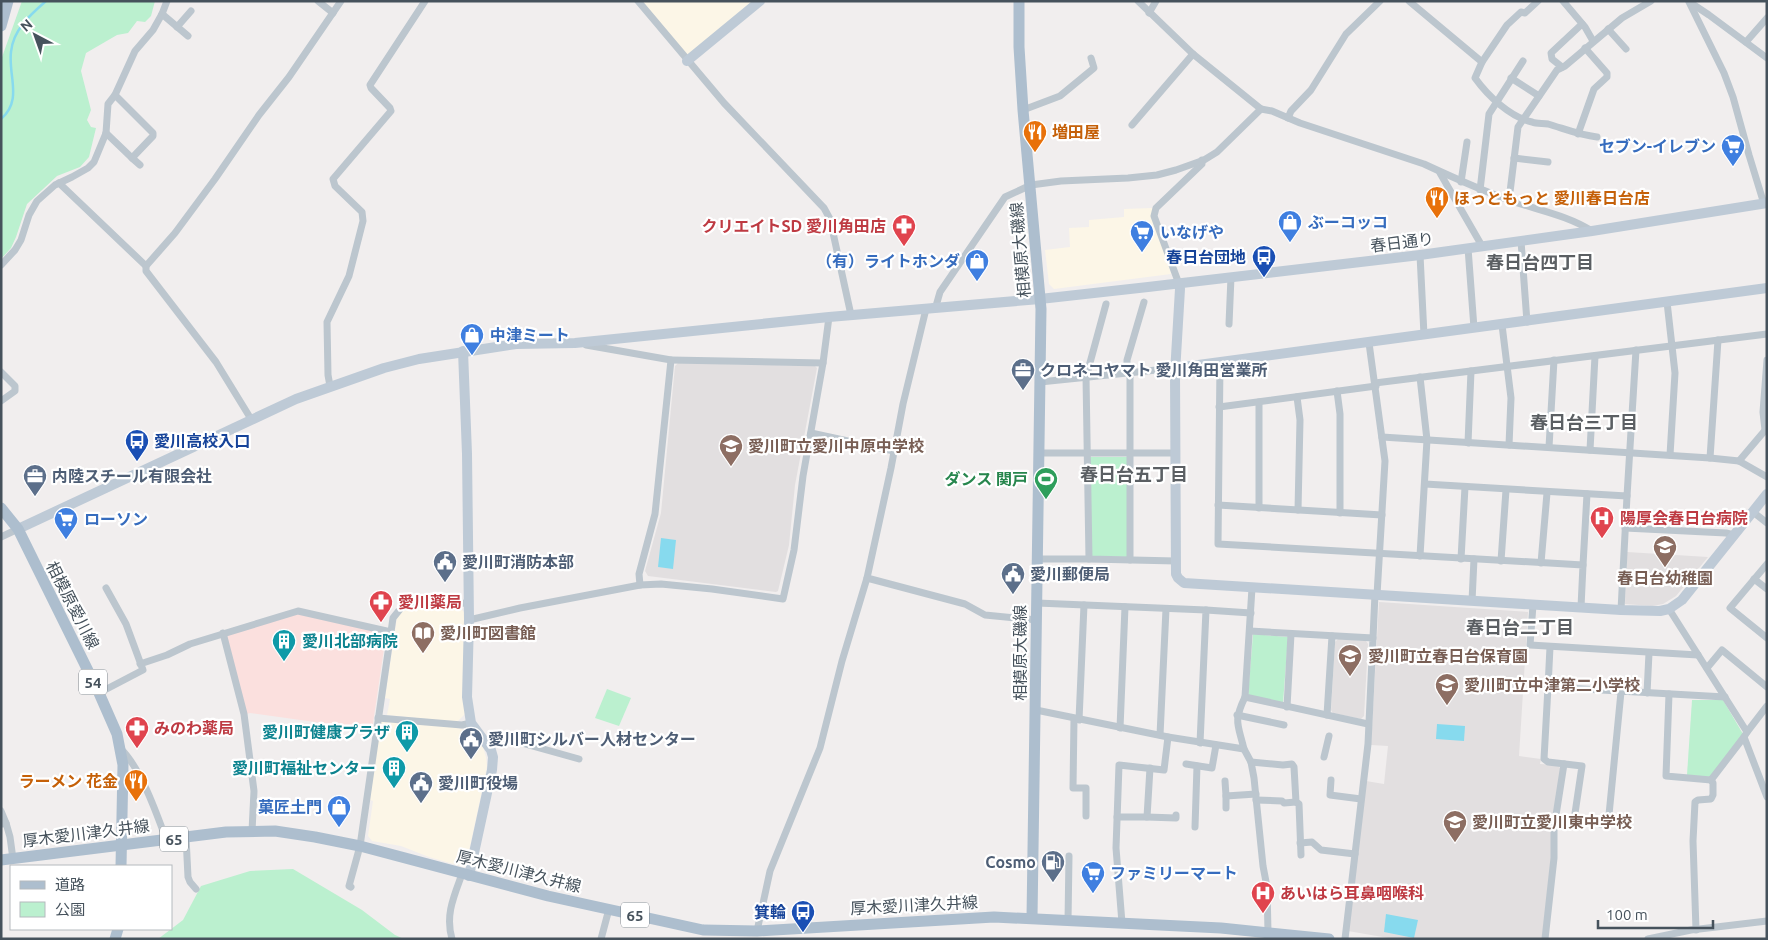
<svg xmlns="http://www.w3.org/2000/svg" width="1768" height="940" viewBox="0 0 1768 940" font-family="Ubuntu,'Noto Sans JP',sans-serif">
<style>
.commercial{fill:#fcf6e7}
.education{fill:#e2dfe0}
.medical{fill:#fbe0de}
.green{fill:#bbf0cf}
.water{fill:#87daee}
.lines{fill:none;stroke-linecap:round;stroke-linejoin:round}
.stream{stroke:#87daee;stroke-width:2.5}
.street{stroke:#bcc6ce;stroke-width:7}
.secondary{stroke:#becad6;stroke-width:10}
.primary{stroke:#adbece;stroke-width:11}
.labels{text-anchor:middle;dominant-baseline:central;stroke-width:4.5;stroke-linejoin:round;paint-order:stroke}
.shield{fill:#fff;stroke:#7e868d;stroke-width:1}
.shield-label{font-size:15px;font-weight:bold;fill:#46525c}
.food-label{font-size:16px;font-weight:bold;fill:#c56008;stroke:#fff;text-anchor:start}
.shop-label{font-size:16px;font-weight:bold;fill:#366cbe;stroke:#fff;text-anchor:start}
.health-label{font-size:16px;font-weight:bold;fill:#be3a42;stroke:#fff;text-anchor:start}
.street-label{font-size:16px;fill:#46525c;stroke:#fff}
.transit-label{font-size:16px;font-weight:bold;fill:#164399;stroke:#fff;text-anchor:end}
.service-label{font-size:16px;font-weight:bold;fill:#4e5e75;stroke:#fff;text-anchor:start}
.education-label{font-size:16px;font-weight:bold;fill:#785e54;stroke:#fff;text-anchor:start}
.leisure-label{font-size:16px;font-weight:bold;fill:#27864d;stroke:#fff;text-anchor:end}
.culture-label{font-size:16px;font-weight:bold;fill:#0d838f;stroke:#fff;text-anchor:end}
.neighbourhood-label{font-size:18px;font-weight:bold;fill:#5b5f63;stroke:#fff}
</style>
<rect width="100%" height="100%" fill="#f1eeee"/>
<g class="commercial">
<path d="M642,1H753L689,54H685Z"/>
<path d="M1152,208L1171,274L1054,289L1049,284L1045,250L1070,247L1069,228L1089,227V220L1124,217V209Z"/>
<path d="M457,606V608H460L464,612L465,714L457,722L387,715L390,699L385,698L397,617L401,611L410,607Z"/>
<path d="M383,719L448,726L470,731L483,747L486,757L487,766L485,777L482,782L481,786H483L466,865L464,867L429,857L401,846L372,841L368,836L373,801L370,800L380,722Z"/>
</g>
<g class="education">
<path d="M678,363L815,366L817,368L795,485L789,545L778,591L776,592L648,576L645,571L661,513L675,366Z"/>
<path d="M1627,552L1708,557L1676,596L1663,604L1652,606L1625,604Z"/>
<path d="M1379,602L1528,612L1519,756L1541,759L1540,764L1558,765L1561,770L1542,939H1394L1348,931L1366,781L1384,784L1388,746L1371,745Z"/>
<path d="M1338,639L1366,641L1368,644L1364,716L1361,719L1333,713L1331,710L1335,642Z"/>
</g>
<path class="medical" d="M298,612L384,632L386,635L372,730L250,713L246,714L227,637L230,633Z"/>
<g class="green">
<path d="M22,1H155L151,16L145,22L137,21L128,33L117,35L86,53L81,71L91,110L87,120L91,127L96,128L89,157L80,167L57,176L27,204L16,237L11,248L1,259V60Z"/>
<path d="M1089,457H1128L1127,557L1092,556Z"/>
<path d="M1253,634L1288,637L1283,703L1248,696Z"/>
<path d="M607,689L631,698L619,726L595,718Z"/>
<path d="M1692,700H1723L1743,734L1710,777L1687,775Z"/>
<path d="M293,869L362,910L395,935L404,939H158L183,920L201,886L250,871Z"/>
</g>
<g class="water">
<path d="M661,538L676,540L673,569L658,567Z"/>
<path d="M1437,724L1465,726L1464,741L1436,739Z"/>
<path d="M1386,914L1418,920L1414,938L1384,932Z"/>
</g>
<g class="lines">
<path class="stream" d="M1,119C23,100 8,76 11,52C13,30 30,15 46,1"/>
<g class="street">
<path d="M318,1L333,13"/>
<path d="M638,1L724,103L824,208L830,219L851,315"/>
<path d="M1138,1L1193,54L1261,109L1272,111L1300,123L1424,164C1452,177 1480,190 1509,200C1537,210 1567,215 1592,231"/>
<path d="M1409,1L1482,62L1475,78C1488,96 1510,117 1532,122C1537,124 1543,123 1548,124C1565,129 1579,135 1597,137"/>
<path d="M1563,1L1585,27L1593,41"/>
<path d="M1689,2L1724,73L1733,97L1749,155L1764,204"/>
<path d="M1691,3L1709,15L1767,58"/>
<path d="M1149,13L1156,1"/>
<path d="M162,14L188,36"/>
<path d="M177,27L191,11"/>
<path d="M1608,29L1626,49"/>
<path d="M1746,42L1767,18"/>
<path d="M1482,62L1507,25L1521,12L1525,13L1538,1"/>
<path d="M1562,67L1552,59L1551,53L1582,24"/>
<path d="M1511,78L1539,96"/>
<path d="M1023,110L1060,96L1094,68L1091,58"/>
<path d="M1288,118L1291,111L1311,90L1346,34L1380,1"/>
<path d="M1132,125L1193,54"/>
<path d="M106,133L132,158L153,136V133L115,95"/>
<path d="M1578,134L1594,89L1607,77V73L1585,48"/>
<path d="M132,158L140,165"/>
<path d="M1514,158L1548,162"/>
<path d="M1440,173L1482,246"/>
<path d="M1461,182L1467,142"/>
<path d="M59,183L146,266"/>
<path d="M1480,190L1489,114L1523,61"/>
<path d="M1509,200L1518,127L1557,70L1565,66L1622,18L1651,1"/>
<path d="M1521,241L1527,322"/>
<path d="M1468,248L1474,328"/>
<path d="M1420,255L1424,335"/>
<path d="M1,265L15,250L21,240L29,215L37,201L55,185L72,177L88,168L94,162L106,133L108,104L115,95L135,51L153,30L162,14L167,1"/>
<path d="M1179,284L1154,216L1156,208L1202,164V160"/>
<path d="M1667,302L1675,373L1670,455"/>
<path d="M1229,324L1231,277"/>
<path d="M1502,325L1511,398L1509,445"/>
<path d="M1369,343L1385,461L1377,595"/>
<path d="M586,345L671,360L655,514L639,574L640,585"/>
<path d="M671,360L823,363"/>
<path d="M1220,364L1218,544L1583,565L1581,607"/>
<path d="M1127,366V360L1144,302"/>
<path d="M1088,370L1106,304"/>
<path d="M1,372L15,386V391L1,401"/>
<path d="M1130,374V560"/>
<path d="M1086,377L1089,559L1176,561"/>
<path d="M1420,377L1427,440L1420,556"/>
<path d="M1040,382L1176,368"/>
<path d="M1375,383L1767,334"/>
<path d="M330,386L328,375L327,322L349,276L363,221L362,212L335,186L333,179L391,111L390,108L371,88L370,85L425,1"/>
<path d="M1337,391L1340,414V513"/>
<path d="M1297,397L1300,420L1298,510"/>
<path d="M1259,402V508"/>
<path d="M1219,407L1376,386"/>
<path d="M251,419L216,362L146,271V266L175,233L215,179L259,115L289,77L341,1"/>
<path d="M1765,430L1763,412L1767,360"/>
<path d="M811,433L894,451"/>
<path d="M1382,437L1710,458L1739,461L1767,477"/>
<path d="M1468,443L1471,371"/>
<path d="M1549,447L1554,360"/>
<path d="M1590,450L1595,356"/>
<path d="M1039,453H1176"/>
<path d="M1710,458L1718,340"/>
<path d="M1739,461L1767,428"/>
<path d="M1425,484L1627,496L1636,350"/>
<path d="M1218,505L1382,515"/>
<path d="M1753,512L1767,523"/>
<path d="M1625,528L1726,533L1734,535"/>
<path d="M1,537L18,529"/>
<path d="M1037,559H1089"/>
<path d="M1461,559L1465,487"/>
<path d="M1501,561L1506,490"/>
<path d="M1541,563L1547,493"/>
<path d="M1767,564L1730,608L1767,638"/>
<path d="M1583,565L1587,494"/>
<path d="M1754,579L1767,589"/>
<path d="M1252,588L1245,697L1368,724"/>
<path d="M1472,601L1474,559"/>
<path d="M1037,603L1206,610L1200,743"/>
<path d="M1533,605L1530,645L1698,655"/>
<path d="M1669,609L1747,732L1744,737L1767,797"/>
<path d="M1206,610L1251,613"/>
<path d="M1621,610L1627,496"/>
<path d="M469,620L520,608L640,585L661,584L712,589L783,599L794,550L803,476L823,363L829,317"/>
<path d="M1037,620L985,615L965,604L867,578L891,468L903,404L926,309L936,306L940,292L1005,197L1031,185L1061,181L1128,178L1157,175L1176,170L1204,160L1217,152L1261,109"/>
<path d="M1250,631L1373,638L1368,744L1345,939"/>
<path d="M223,633L244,714L254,791L252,831"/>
<path d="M1373,638L1375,594"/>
<path d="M140,664L167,655L190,644L298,611L391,632"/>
<path d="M1707,668L1722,650L1767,687"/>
<path d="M1548,687L1550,647"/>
<path d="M1621,692L1608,825L1574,820L1582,766L1548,762L1544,759L1548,687L1725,697"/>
<path d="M99,693L143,670L126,624L106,588"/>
<path d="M1647,693L1649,653"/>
<path d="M1669,694L1666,776L1711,780L1744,737"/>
<path d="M1287,707L1291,634"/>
<path d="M1036,710L1168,737L1244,749C1238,724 1233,722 1245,697"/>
<path d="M1237,715L1284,725"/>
<path d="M1327,715L1332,636"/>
<path d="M378,718L462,725L471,723"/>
<path d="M1074,719L1073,788H1086V816"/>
<path d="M1079,720L1084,605"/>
<path d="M1120,728L1125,607"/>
<path d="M1747,732L1767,706"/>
<path d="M1160,735L1166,609"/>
<path d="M488,745L500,737L579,759"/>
<path d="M121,749C141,769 156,812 166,839"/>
<path d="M1244,749L1251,762L1254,778L1263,866L1267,887L1268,932"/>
<path d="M1324,757L1329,736"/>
<path d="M1251,762L1283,765L1292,764L1294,767L1296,802L1299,804L1301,855"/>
<path d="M1186,764L1212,768L1216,745"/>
<path d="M1331,780L1330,795L1361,799"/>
<path d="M1225,781L1226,796L1256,794"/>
<path d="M1256,800L1282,801L1284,803L1296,802"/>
<path d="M1226,808V796"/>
<path d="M1,811L6,823L2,824"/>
<path d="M1117,817H1147L1150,768"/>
<path d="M1147,817L1176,818V815"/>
<path d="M6,823L10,837L13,859"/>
<path d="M1195,827L1197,766"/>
<path d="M186,837L188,877L190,882L196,889"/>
<path d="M1300,843L1312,842L1321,850L1355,854"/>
<path d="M351,887L349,886L360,846L393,618L401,608L410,605L469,603"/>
<path d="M1068,921L1069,856"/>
<path d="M1122,923L1116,848L1119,765L1164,770L1168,737"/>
<path d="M1696,930L1693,841L1695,802L1698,800L1711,799L1713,795V783L1711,780"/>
<path d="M757,931L770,871L820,748L842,661L867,578"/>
<path d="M452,939C445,915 454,896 462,874"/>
<path d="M601,939L609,909"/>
<path d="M1545,939L1554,858V828L1564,764"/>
<path d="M1648,939L1691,930L1767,921"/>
</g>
<g class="secondary">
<path d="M687,61L760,1"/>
<path d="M1179,284L1180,289L1175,373L1176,574L1178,578L1184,583L1621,610L1660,611L1669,609L1682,600L1767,494"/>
<path d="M463,351L467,454L469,620L467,697L471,723L491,750L493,757L492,770L469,876"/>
<path d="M1176,368L1767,288"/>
<path d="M18,529L296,399L384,368L419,359L516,344L575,343L829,317L1040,299L1148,287L1420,255L1592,231L1767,203"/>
</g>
<g class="primary">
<path d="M1019,1V47L1023,110L1041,309L1032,918"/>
<path d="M1,26L8,1"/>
<path d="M1,508L18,529L99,693L117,734L123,765L121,866"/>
<path d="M1,860L226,832L275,831L315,837L360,846L548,896L703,930L757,931L994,917L1221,928L1329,939"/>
<path d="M115,939L118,929"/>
</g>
</g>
<defs>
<g id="restaurant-pin" transform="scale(1.25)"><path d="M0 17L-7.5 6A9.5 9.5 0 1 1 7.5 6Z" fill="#e8710a" stroke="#fff"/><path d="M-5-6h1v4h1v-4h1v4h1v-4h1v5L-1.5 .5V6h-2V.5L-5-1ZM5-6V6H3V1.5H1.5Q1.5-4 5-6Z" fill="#fff"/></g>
<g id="supermarket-pin" transform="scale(1.25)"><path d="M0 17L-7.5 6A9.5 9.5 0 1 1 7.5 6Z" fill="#3f7fe0" stroke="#fff"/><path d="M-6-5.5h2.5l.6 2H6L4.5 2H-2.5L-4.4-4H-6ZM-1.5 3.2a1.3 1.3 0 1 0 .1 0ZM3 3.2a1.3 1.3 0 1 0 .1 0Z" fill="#fff"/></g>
<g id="shop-pin" transform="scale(1.25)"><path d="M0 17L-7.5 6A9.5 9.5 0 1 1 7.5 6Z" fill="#3f7fe0" stroke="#fff"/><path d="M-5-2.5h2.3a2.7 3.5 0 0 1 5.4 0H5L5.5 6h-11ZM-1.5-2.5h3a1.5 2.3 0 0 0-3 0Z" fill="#fff"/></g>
<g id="pharmacy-pin" transform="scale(1.25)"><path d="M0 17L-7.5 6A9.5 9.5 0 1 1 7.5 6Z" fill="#e0444e" stroke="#fff"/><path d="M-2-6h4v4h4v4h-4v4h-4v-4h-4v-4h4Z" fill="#fff"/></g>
<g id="bus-pin" transform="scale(1.25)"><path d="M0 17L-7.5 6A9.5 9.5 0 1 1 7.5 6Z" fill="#1a4fb4" stroke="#fff"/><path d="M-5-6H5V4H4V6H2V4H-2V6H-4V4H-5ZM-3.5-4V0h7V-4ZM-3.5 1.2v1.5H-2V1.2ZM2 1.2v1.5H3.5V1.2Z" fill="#fff"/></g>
<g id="office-pin" transform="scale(1.25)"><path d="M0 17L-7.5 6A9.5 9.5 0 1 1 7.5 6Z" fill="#5c6f8a" stroke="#fff"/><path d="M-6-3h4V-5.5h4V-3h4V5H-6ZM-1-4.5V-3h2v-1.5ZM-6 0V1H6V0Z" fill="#fff"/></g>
<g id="school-pin" transform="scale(1.25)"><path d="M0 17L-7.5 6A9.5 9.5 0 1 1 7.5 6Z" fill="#8d6e63" stroke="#fff"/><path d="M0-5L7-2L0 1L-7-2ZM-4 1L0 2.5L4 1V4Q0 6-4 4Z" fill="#fff"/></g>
<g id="stadium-pin" transform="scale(1.25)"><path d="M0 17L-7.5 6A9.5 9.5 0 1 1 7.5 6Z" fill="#2e9e5b" stroke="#fff"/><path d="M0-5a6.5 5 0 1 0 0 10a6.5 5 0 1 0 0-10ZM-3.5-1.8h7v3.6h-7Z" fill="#fff"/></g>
<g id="hospital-pin" transform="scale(1.25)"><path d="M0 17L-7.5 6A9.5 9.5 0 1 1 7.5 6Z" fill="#e0444e" stroke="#fff"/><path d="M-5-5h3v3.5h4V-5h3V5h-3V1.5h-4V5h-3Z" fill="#fff"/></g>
<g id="civic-pin" transform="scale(1.25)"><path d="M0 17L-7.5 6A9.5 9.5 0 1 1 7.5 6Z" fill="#5c6f8a" stroke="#fff"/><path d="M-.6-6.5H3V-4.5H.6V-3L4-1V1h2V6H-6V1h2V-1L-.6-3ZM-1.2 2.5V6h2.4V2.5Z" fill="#fff"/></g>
<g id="library-pin" transform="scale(1.25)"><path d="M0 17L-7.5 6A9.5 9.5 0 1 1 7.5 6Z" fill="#8d6e63" stroke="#fff"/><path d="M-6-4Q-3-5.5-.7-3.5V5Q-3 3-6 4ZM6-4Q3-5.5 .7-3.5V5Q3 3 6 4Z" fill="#fff"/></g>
<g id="building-pin" transform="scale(1.25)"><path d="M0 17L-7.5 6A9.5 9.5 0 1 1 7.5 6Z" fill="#0f9aa8" stroke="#fff"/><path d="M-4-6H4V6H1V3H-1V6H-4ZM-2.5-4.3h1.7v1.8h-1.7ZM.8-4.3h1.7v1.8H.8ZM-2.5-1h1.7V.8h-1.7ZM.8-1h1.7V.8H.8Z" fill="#fff"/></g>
<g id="fuel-pin" transform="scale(1.25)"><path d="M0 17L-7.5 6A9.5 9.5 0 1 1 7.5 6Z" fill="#5c6f8a" stroke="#fff"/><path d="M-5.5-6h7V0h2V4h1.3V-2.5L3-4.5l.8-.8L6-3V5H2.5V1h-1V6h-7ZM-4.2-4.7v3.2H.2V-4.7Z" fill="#fff"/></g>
</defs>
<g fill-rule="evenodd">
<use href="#restaurant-pin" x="1035" y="132"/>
<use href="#supermarket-pin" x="1733" y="146"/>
<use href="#restaurant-pin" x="1437" y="198"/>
<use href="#shop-pin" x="1290" y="222"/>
<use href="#pharmacy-pin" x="904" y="226"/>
<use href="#supermarket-pin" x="1142" y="232"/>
<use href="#bus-pin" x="1264" y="257"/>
<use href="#shop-pin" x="977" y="261"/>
<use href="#shop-pin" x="472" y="335"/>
<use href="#office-pin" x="1023" y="370"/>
<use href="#bus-pin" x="137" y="441"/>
<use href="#school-pin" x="731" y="446"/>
<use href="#office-pin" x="35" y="476"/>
<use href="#stadium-pin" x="1046" y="479"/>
<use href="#hospital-pin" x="1602" y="518"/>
<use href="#supermarket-pin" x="66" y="519"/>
<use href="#school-pin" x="1665" y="547"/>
<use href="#civic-pin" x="445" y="562"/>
<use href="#civic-pin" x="1013" y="574"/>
<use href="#pharmacy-pin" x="381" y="602"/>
<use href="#library-pin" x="423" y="633"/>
<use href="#building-pin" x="284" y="641"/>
<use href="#school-pin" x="1350" y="656"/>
<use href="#school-pin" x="1447" y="685"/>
<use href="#pharmacy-pin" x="137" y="728"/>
<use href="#building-pin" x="407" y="732"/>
<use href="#civic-pin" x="471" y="739"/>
<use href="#building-pin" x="394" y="768"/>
<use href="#restaurant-pin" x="136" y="781"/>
<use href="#civic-pin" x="421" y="783"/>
<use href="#shop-pin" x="339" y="807"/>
<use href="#school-pin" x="1455" y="822"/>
<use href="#fuel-pin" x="1053" y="862"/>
<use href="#supermarket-pin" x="1093" y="873"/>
<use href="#hospital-pin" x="1263" y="893"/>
<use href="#bus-pin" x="803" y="912"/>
</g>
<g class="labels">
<g class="shield">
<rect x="79" y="669.5" width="28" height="25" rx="4"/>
<rect x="160" y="826.5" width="28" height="25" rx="4"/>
<rect x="621" y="902.5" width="28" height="25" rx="4"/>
</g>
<g class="shield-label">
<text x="93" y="682">54</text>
<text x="174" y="839">65</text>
<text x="635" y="915">65</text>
</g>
<g class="food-label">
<text x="1052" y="132">増田屋</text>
<text x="1454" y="198">ほっともっと 愛川春日台店</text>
<text x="118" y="781" text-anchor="end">ラーメン 花金</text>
</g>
<g class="shop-label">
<text x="1716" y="146" text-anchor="end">セブン-イレブン</text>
<text x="1308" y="222">ぶーコッコ</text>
<text x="1160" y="232">いなげや</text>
<text x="960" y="261" text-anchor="end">（有）ライトホンダ</text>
<text x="490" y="335">中津ミート</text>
<text x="84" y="519">ローソン</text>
<text x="322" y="807" text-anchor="end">菓匠土門</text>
<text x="1110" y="873">ファミリーマート</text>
</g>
<g class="health-label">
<text x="886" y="226" text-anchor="end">クリエイトSD 愛川角田店</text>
<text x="1620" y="518">陽厚会春日台病院</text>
<text x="398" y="602">愛川薬局</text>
<text x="154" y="728">みのわ薬局</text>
<text x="1280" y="893">あいはら耳鼻咽喉科</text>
</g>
<g class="street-label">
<text transform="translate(1402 242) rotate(-7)">春日通り</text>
<text transform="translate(1020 250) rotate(-95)">相模原大磯線</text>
<text transform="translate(73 605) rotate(63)">相模原愛川線</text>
<text transform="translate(1020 653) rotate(-90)">相模原大磯線</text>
<text transform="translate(86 833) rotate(-7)">厚木愛川津久井線</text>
<text transform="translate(519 871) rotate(14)">厚木愛川津久井線</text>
<text transform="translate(914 905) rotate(-3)">厚木愛川津久井線</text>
</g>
<g class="transit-label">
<text x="1246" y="257">春日台団地</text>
<text x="154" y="441" text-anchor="start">愛川高校入口</text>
<text x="786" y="912">箕輪</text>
</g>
<g class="service-label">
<text x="1040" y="370">クロネコヤマト 愛川角田営業所</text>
<text x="52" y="476">内陸スチール有限会社</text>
<text x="462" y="562">愛川町消防本部</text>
<text x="1030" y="574">愛川郵便局</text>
<text x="488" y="739">愛川町シルバー人材センター</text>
<text x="438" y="783">愛川町役場</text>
<text x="1036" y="862" text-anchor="end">Cosmo</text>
</g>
<g class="education-label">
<text x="748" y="446">愛川町立愛川中原中学校</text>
<text x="1665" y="578" text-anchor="middle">春日台幼稚園</text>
<text x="440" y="633">愛川町図書館</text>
<text x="1368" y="656">愛川町立春日台保育園</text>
<text x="1464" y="685">愛川町立中津第二小学校</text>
<text x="1472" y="822">愛川町立愛川東中学校</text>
</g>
<g class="leisure-label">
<text x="1028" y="479">ダンス 関戸</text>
</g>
<g class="culture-label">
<text x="302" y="641" text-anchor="start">愛川北部病院</text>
<text x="390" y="732">愛川町健康プラザ</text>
<text x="376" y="768">愛川町福祉センター</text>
</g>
<g class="neighbourhood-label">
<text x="1540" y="262">春日台四丁目</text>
<text x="1584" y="422">春日台三丁目</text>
<text x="1134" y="474">春日台五丁目</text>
<text x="1520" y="627">春日台二丁目</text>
</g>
</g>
<rect width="1768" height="940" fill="none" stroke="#46525c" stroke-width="5"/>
<rect x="10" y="865" width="162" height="65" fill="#ffffff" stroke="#b5babe"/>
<rect x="20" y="881" width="25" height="8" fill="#adbece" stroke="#b5babe"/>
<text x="55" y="890" font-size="15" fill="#46525c">道路</text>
<rect x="20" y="902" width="25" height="15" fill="#bbf0cf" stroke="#b5babe"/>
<text x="55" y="915" font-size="15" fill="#46525c">公園</text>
<g transform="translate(35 35) rotate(319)" stroke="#ffffff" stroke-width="4" paint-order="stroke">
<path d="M0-4L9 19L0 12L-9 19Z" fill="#46525c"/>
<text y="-8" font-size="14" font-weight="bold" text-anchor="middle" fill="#46525c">N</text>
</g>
<path d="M1598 920v8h115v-8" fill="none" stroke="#46525c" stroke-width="2.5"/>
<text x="1606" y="920" font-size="15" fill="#46525c" stroke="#ffffff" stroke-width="4" paint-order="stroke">100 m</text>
</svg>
